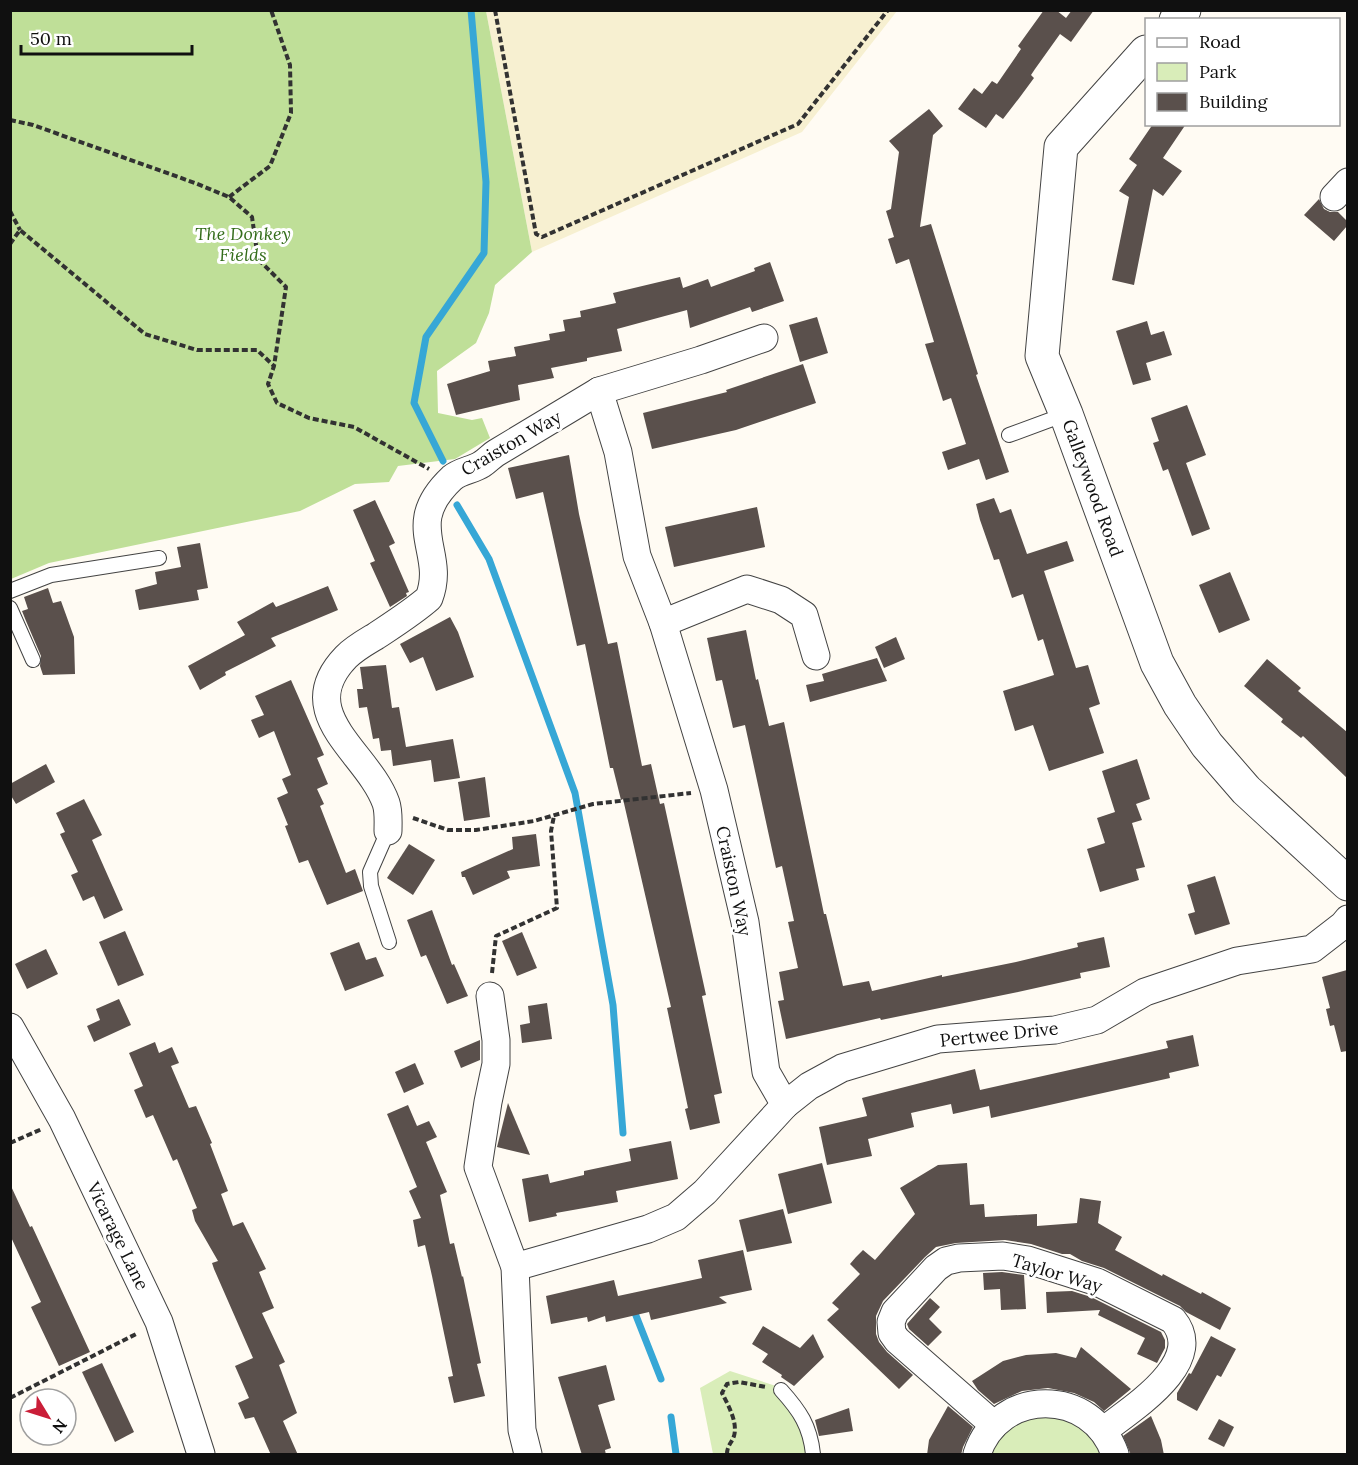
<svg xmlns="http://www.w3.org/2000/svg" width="1358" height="1465" viewBox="0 0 1358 1465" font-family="Lora,serif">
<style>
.farmland{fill:#f7f0d1}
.green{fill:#d9edb9}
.forest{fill:#bfdf98}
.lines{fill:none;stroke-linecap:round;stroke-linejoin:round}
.stream{stroke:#36a7d6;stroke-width:7}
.building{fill:#5a504c}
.service-casing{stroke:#434343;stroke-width:16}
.minor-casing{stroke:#434343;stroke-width:29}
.tertiary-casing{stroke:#434343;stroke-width:35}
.path{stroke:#323232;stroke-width:4;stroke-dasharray:6 3;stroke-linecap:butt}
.service{stroke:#fff;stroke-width:14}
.minor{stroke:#fff;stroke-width:27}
.tertiary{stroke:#fff;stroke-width:33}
.labels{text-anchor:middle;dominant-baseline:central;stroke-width:6;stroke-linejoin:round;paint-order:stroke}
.park-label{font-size:18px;font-style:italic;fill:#346d1b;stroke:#fff}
.street-label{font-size:18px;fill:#101010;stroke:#fff}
</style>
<rect width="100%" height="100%" fill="#fffbf3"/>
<path class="farmland" d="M486,11H897L802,132L532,252Z"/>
<g class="green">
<path d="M730,1371L776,1386L793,1406L812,1454H713L700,1388Z"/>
<path d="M1039,1415C1071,1416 1087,1425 1103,1454H990C1004,1431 1012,1424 1039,1415Z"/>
</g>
<path class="forest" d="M11,10L486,11L532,252L495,285L489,313L476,343L437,371L438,413L472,420L482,418L490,438L455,459L398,466L389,482L355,484L300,511L49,563L11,579Z"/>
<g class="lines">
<g class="stream">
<path d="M443,461L414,403L426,337L484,253L486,182L471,10"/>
<path d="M457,505L489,559L575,793L613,1005L623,1133"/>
<path d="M633,1308L661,1379"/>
<path d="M671,1417L676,1454"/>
</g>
</g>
<g class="building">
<path d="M1044,10H1056L1066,18L1072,10H1094L1071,42L1060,34L1035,69L1031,75L1034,78L1020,97L1003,119L996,114L986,128L958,109L974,88L982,94L992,81L997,84L1021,49L1018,46Z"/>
<path d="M929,109L943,126L933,135L920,227L931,224L978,374L976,375L1009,472L986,480L979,459L948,470L942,452L966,444L951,398L943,401L925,344L934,342L909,259L896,264L888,239L894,237L886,211L891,209L899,152L889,141Z"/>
<path d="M1153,124H1186L1163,158L1182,171L1163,196L1153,189L1134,285L1112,280L1129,197L1119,191L1137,165L1129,159Z"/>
<path d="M1319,199L1324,209L1330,212H1338L1347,221V226L1334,241L1304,215Z"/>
<path d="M770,262L784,301L752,312L750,307L690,328L687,310L617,329L622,351L587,358V361L551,368L554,378L518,385L520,400L456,415L447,384L490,371L488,361L516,356L514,347L550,340L549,334L565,331L563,320L581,317L580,311L616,303L613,293L680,277L683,288L708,279L711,287L755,271L754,268Z"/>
<path d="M817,317L828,353L800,362L789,325Z"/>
<path d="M1147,321L1151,335L1164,331L1172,355L1146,363L1151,380L1133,385L1116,331Z"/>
<path d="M803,364L816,403L736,430L652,449L643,413L727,392L726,390Z"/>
<path d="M1187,405L1206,455L1186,463L1210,529L1192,536L1168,469L1163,471L1153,443L1159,441L1151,418Z"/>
<path d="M569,455L579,514L608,644L617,642L642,766L651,764L660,804L664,803L706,995L702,996L722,1093L714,1095L720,1123L690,1130L685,1109L688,1108L667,1008L671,1007L623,799L621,800L613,768H610L585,644L577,646L543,492L516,499L508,468Z"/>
<path d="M994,498L1000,513L1011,509L1027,554L1067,541L1074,561L1044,571L1076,668L1088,665L1100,704L1089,708L1104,753L1049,771L1033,725L1015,731L1003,691L1054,675L1043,639L1038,641L1023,594L1012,598L999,559L994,560L980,520L976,504Z"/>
<path d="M375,500L395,543L389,546L409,592L406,593L407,596L390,607L370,563L375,561L353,510Z"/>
<path d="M757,507L765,547L674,567L665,527Z"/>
<path d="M200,543L208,588L197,590L199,600L139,610L135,590L157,584L155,572L181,567L177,547Z"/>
<path d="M1230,572L1250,620L1219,633L1199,585Z"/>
<path d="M328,586L338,610L271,638L276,646L225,672L226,675L200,690L188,666L245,635L237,622L273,602L276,607Z"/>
<path d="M48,588L53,603L61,601L74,637L75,674L43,675L40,666L41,656L26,621L22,611L28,609L24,597Z"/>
<path d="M450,617L458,632L474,677L436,691L423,657L410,663L400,644Z"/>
<path d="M746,630L756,680L758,679L769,726L784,722L824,914H826L843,986L869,981L872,991L942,975V977L1016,962L1078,947L1077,943L1104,937L1110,967L1080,973L1081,978L1018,992L881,1020L880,1018L786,1039L778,1001L784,1000L779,972L798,968L788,922L794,921L782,866L776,868L745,725L733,728L722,680L716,681L707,638Z"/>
<path d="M896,637L905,659L884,668L875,647Z"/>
<path d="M877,658L887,681L810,702L806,685L824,681L822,674Z"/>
<path d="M1267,659L1301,688L1298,691L1347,732V778L1303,736L1301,738L1281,722L1283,719L1244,686Z"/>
<path d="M386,665L392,708L399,707L406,747L453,739L460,778L434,782L431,760L393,766L391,750L381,751L379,738L373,739L367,707L359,708L357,689H363L360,667Z"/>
<path d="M291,680L324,755L317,758L328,784L317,789L324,804L320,806L346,873L355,869L363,891L327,905L308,860L299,863L285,826L288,825L277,798L288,793L282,779L291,775L274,731L259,738L251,720L264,715L255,696Z"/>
<path d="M1137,759L1150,799L1136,804L1142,820L1132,823L1145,867L1136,869L1139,880L1100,892L1087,849L1105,843L1097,818L1115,812L1102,771Z"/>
<path d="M46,764L55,782L16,804L10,794V784Z"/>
<path d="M485,777L490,817L464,821L458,782Z"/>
<path d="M84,799L102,835L92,840L123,910L104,919L94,896L83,901L71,875L78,872L60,834L65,832L56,813Z"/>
<path d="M536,834L540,866L507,871L510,878L473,895L465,877H462L461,872L513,849L512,837Z"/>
<path d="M409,844L435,860L413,895L387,878Z"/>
<path d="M1215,876L1230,924L1195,935L1188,914L1195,912L1187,885Z"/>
<path d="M432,910L452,965L454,964L468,996L447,1004L426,955L421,957L407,920Z"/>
<path d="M125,931L144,975L118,986L99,942Z"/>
<path d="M522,932L537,968L517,976L502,941Z"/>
<path d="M359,942L366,960L376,957L384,976L345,991L330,953Z"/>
<path d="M46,949L58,974L27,989L15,964Z"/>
<path d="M1347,970V1051L1341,1052L1334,1025L1330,1026L1326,1009L1330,1008L1322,977Z"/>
<path d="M119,999L131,1025L94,1042L87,1026L100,1020L96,1009Z"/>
<path d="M547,1003L552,1039L522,1043L520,1025L530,1023L528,1006Z"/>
<path d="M1193,1035L1199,1066L1169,1073L1170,1078L991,1118L989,1106L953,1114L951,1104L911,1113L914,1127L868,1139L872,1156L827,1165L819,1127L867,1116L862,1098L975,1069L980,1090L1168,1048L1166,1041Z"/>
<path d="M480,1040V1060L461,1068L454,1051Z"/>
<path d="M155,1042L159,1053L172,1047L179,1063L171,1066L189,1108L196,1106L212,1143L210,1144L228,1191L221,1194L233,1226L243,1222L266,1269L259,1272L274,1308L262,1313L285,1362L279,1365L297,1413L283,1421L298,1455H271L254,1417L245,1419L238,1403L249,1398L235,1366L253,1358L214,1269L212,1263L218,1261L195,1221L192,1210L197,1208L177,1159L173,1161L153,1115L146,1118L134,1090L143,1086L129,1053Z"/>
<path d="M415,1063L424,1084L404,1093L395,1072Z"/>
<path d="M508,1103L530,1155L497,1147Z"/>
<path d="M408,1105L417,1126L429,1121L437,1137L426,1142L447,1192L440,1195L450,1244L454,1243L462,1277L463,1276L481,1363L477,1364L485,1396L454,1403L448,1377L453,1376L432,1276L425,1245L418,1247L413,1220L421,1218L409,1191L417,1187L387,1114Z"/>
<path d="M671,1141L678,1179L616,1191L618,1202L556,1213L557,1216L529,1222L522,1179L548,1174L550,1183L584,1175V1171L631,1161L629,1149Z"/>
<path d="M822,1163L832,1203L788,1214L778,1174Z"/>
<path d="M967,1163L970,1205L984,1204L985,1217L1037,1214V1226L1077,1223L1080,1198L1101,1201L1098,1223L1122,1237L1115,1250L1162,1276L1163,1274L1201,1294L1202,1292L1231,1308L1220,1330L1186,1312L1180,1306L1104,1268L1082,1261L1070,1254H1062L1031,1244L1005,1240L956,1243L936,1247L925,1257L883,1301L876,1316V1334L879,1342L887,1352L913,1375L899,1389L827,1320L839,1309L832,1303L860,1274L850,1264L856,1257L863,1250L875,1260L915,1214L900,1188L938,1165Z"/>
<path d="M10,1184L30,1227L32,1226L90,1352L59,1366L31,1307L41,1302L10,1235Z"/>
<path d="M783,1209L792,1243L747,1252L739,1220Z"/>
<path d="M743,1250L752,1290L719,1297L727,1303L651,1320L649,1312L606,1322L605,1316L588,1322L587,1317L551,1324L546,1296L614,1280L618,1296L702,1278L698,1260Z"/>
<path d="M1002,1272L1024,1275L1026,1309L1001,1310L1000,1289L984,1290L983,1273Z"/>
<path d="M1072,1291L1091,1297L1161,1332L1165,1340V1348L1157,1363L1137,1354L1145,1338L1098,1315L1100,1310L1047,1313L1046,1292Z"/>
<path d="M930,1298L940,1307L929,1319L942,1332L928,1346L909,1329L907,1324Z"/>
<path d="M763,1326L800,1348L813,1334L824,1357L794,1386L781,1377L782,1375L762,1362L768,1354L752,1344Z"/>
<path d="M1211,1336L1236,1349L1221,1377L1217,1375L1197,1411L1177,1400V1393L1189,1373L1191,1374Z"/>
<path d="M1081,1347L1131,1389L1104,1411L1094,1402L1074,1393L1048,1388L1022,1391L994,1404L978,1390L972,1381L1003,1361L1026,1355L1056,1353L1076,1358Z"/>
<path d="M102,1363L134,1432L115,1442L82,1372Z"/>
<path d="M606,1365L615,1400L598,1405L611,1448L605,1450L606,1455H582L558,1377Z"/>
<path d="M948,1406L973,1427L963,1447L961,1455H927L929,1440Z"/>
<path d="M849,1408L853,1431L819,1436L815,1420Z"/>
<path d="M1151,1416L1161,1440L1164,1455H1131L1123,1436Z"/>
<path d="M1219,1419L1234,1427L1224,1447L1208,1439Z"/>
</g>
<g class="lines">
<g class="service-casing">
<g id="service">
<path d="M1009,435L1066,414"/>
<path d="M10,591L51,575L159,558"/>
<path d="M10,608L33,660"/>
<path d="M388,831L370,872L371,886L389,942"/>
<path d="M781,1390C800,1411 810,1426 813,1454"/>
</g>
</g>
<g class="minor-casing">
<g id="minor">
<path d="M1334,197L1348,182"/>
<path d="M599,391L618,452L637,556L663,623L714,790L745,922L766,1072L785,1105"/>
<path d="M663,623L747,589L781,600L804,615L816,656"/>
<path d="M388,831C388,822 389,812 386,803C368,752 291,714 346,657C355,648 366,642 376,636C394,624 413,612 429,598C447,551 401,526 452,478C460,471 473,470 482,464C487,461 491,456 496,453L599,391L701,360L764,338"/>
<path d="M490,996L496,1040V1064L488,1102L478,1167L515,1267L522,1430L528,1454"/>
<path d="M10,1027L62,1119L159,1322L201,1454"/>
<path d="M515,1267L648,1229L676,1217L705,1192L785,1105L809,1086L842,1068L938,1039L1055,1030L1097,1020L1145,992L1237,961L1312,949L1343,925L1348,919"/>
<path d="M994,1425L897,1340L892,1333L891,1322L895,1312L936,1268L946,1261L959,1258L1003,1256L1028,1260L1097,1282L1173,1320C1208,1362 1131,1409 1103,1431"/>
<path d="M977,1454C999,1387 1092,1387 1115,1454"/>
</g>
</g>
<g class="tertiary-casing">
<g id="tertiary">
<path d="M1176,20L1184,10"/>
<path d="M1146,52L1061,147L1042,356L1066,414L1157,663L1180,705L1207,745L1246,790L1348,884"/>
</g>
</g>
<g class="path">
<path d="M495,10L536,234L542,237L798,124L888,10"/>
<path d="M10,120L33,125L195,183L229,197L252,217L258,259L286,287L274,366L268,384L277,403L309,418L354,427L429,469"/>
<path d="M229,197L270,166L291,113L290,65L271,10"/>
<path d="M10,211L20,230"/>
<path d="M10,244L20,230L145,334L197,350H257L274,366"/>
<path d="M413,818L448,830H476L534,821L593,804L691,793"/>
<path d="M492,973L496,936L557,908L551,831L554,816"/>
<path d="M10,1143L42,1129"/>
<path d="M10,1398L138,1333"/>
<path d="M727,1454C727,1446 731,1444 734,1436C738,1422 728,1405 722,1393L727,1384L739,1382L766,1387"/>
</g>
<use href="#service" class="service"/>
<use href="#minor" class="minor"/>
<use href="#tertiary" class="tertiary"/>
</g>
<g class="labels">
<g class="park-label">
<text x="243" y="233">The Donkey<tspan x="243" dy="21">Fields</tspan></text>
</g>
<g class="street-label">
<text transform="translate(511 443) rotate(-30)">Craiston Way</text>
<text transform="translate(1093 488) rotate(70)">Galleywood Road</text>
<text transform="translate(734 881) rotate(78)">Craiston Way</text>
<text transform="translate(999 1034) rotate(-6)">Pertwee Drive</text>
<text transform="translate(118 1236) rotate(64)">Vicarage Lane</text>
<text transform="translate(1057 1273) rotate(17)">Taylor Way</text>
</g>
</g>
<rect width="1358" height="1465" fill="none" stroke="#101010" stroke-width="24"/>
<rect x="1145" y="18" width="195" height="108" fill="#ffffff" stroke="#9f9f9f" stroke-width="1.5"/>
<rect x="1157" y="38" width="30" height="9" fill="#ffffff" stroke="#9f9f9f" stroke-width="1.5"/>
<text x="1199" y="48" font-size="18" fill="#101010">Road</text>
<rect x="1157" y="63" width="30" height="18" fill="#d9edb9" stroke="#9f9f9f" stroke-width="1.5"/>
<text x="1199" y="78" font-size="18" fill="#101010">Park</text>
<rect x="1157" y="93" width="30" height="18" fill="#5a504c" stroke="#9f9f9f" stroke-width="1.5"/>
<text x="1199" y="108" font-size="18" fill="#101010">Building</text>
<g transform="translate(48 1417) rotate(128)"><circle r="28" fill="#ffffff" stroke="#9f9f9f" stroke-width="1.5"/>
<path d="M0-4.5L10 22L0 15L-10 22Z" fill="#ca1e38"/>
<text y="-9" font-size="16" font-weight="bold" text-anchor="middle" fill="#101010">N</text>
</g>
<path d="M21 45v9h171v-9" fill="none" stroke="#101010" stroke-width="3"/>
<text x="30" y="45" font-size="18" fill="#101010" stroke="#ffffff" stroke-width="4.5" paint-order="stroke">50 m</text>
</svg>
